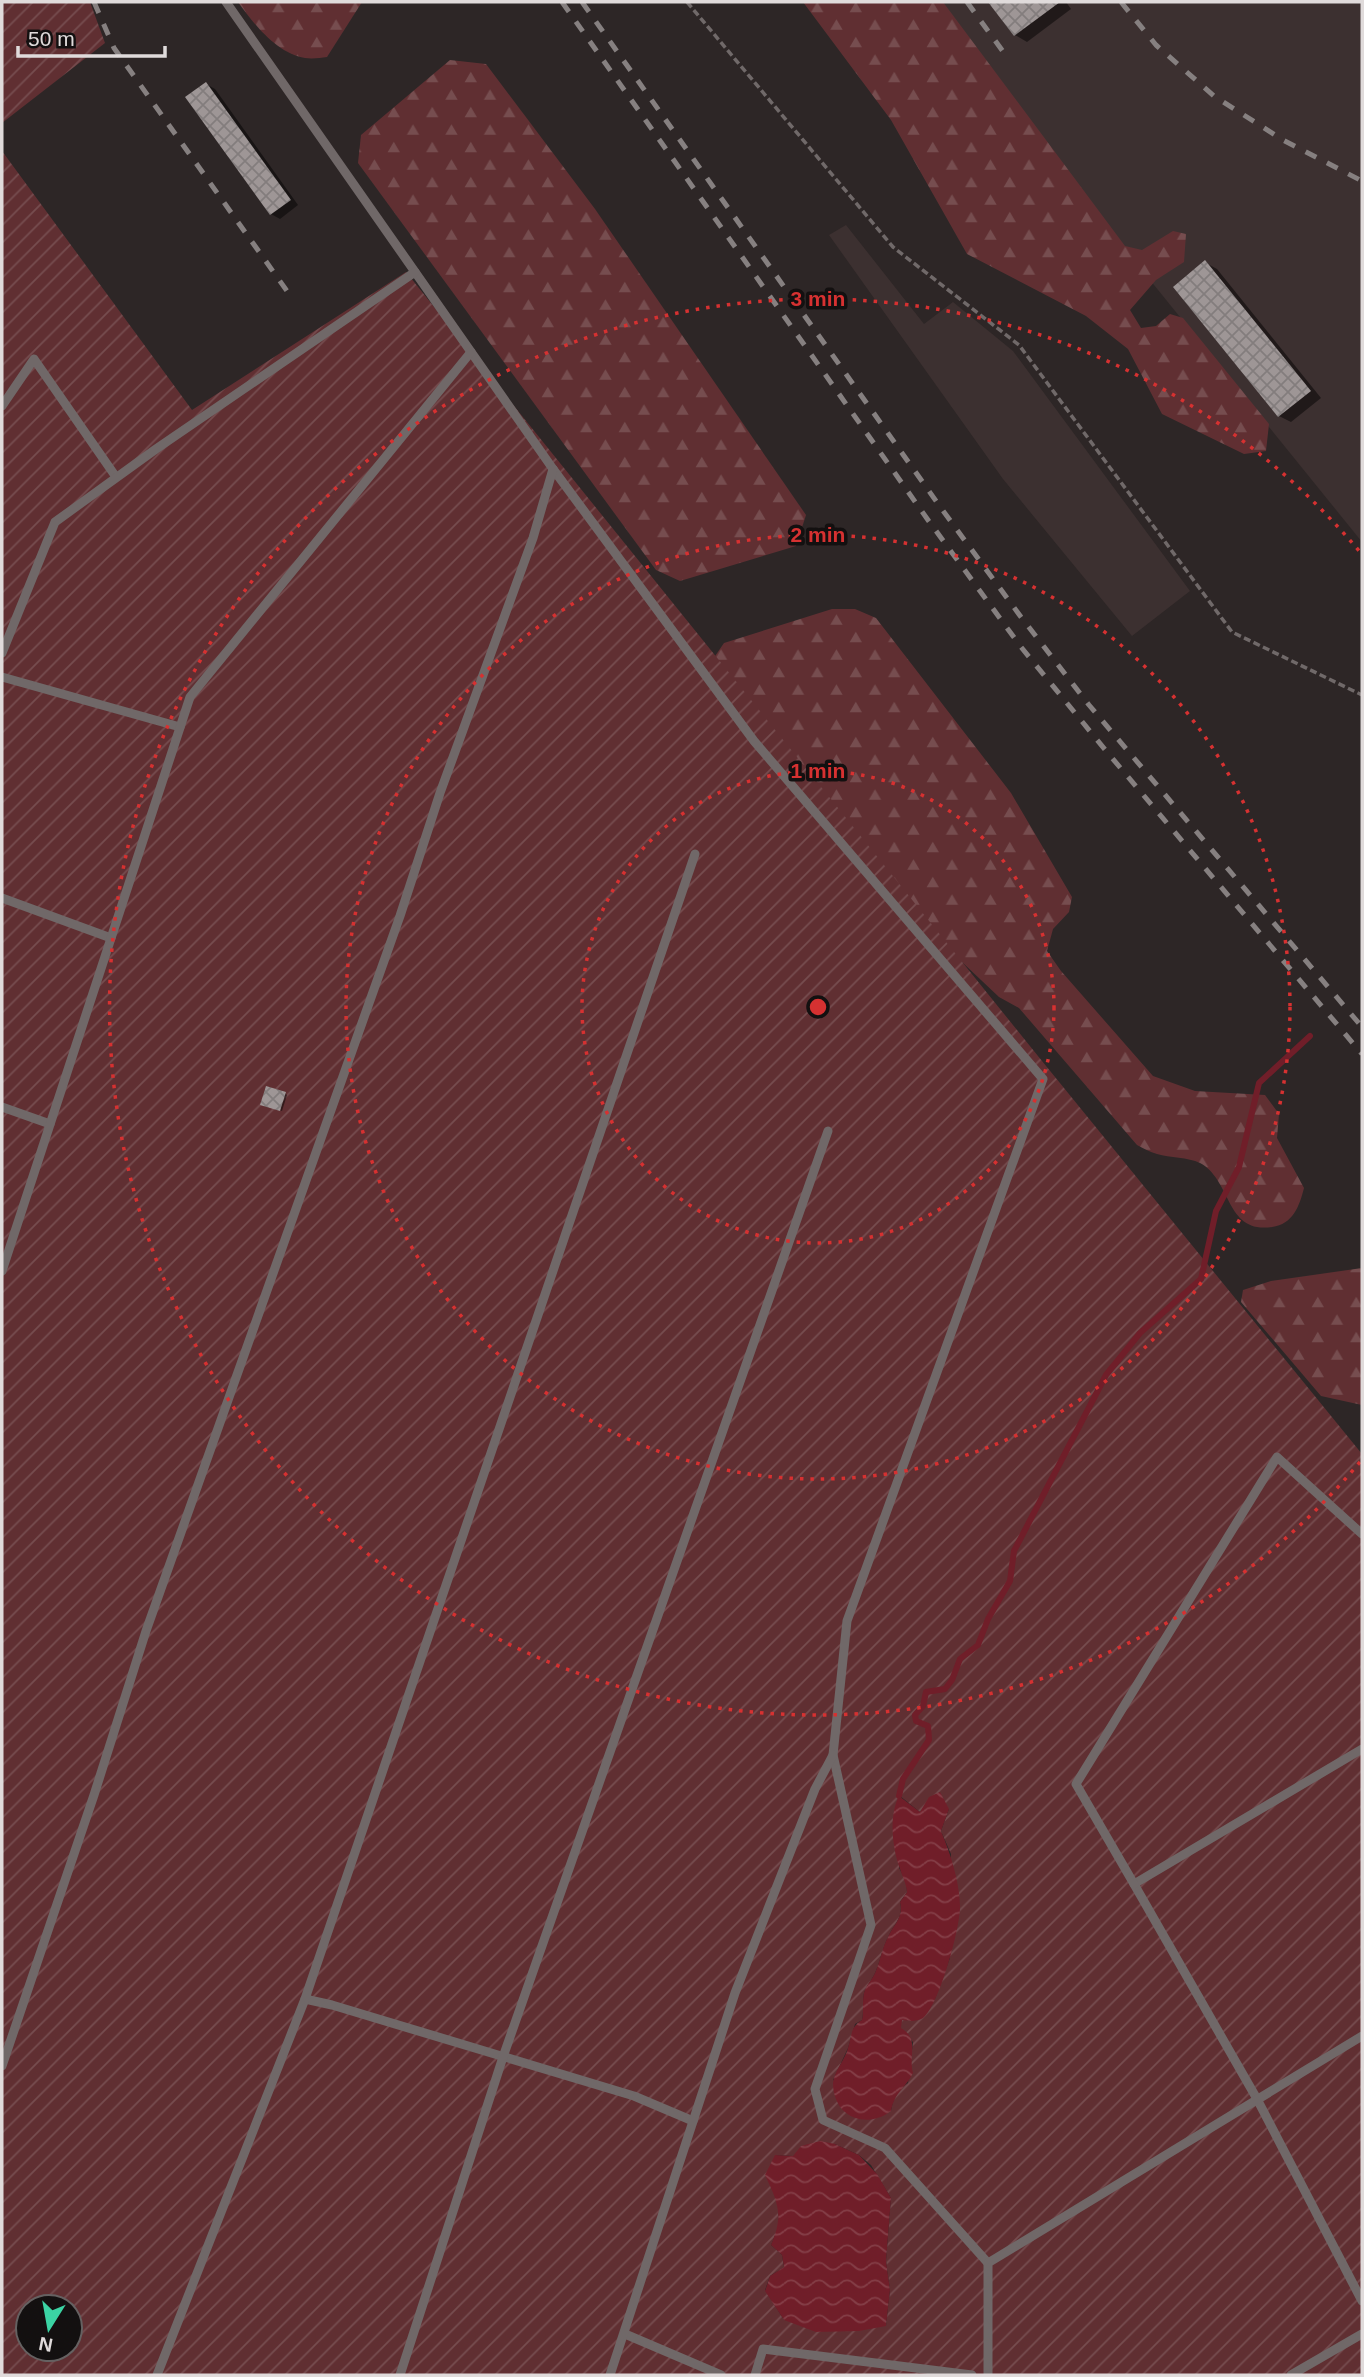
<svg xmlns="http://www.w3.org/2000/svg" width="1364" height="2377" viewBox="0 0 1364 2377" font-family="Arial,sans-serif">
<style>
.built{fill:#3c3030}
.forest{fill:url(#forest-firs)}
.garden{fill:url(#garden-furrows);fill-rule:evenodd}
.water{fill:url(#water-waves)}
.shadow{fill:#0007}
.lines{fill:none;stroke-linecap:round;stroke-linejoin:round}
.stream{stroke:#701e29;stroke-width:6}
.building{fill:url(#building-cross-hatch)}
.path{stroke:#706969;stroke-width:3.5;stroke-dasharray:7 3.5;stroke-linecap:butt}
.service{stroke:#706868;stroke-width:9}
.rail{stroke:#868080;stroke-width:5;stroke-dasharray:12 12;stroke-linecap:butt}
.ring{fill:none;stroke:#d63131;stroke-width:3.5;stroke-dasharray:3.5 7}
.centre{fill:#d63131;stroke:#131010;stroke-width:3.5}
.ring-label{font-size:21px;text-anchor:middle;font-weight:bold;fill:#d63131;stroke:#131010;stroke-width:7;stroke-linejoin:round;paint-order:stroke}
</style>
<defs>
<pattern id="forest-firs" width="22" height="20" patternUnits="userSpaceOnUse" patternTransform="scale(1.75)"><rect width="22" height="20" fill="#602f32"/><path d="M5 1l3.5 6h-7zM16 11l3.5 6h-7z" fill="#764d4f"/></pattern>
<pattern id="garden-furrows" width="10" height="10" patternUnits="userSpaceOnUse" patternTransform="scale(1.75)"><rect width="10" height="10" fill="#602f32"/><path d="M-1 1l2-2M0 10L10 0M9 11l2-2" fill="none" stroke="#764d4f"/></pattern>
<pattern id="water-waves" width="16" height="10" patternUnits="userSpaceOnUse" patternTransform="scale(1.75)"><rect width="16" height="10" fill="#701e29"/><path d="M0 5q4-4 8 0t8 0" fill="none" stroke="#843e47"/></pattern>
<pattern id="building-cross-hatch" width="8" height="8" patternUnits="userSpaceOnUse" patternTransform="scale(1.75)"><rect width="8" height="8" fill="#9e9696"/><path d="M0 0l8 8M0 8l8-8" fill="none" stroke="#837d7d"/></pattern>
</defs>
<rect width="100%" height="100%" fill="#2d2626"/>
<g class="built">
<path d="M925,2H1362V542Z"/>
<path d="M846,225L924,324L953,302L1013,351L1190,591L1132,636L1003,479L829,235Z"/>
</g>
<g class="forest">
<path d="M238,2H362L327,57C320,58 312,59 305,58C277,54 253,23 238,2Z"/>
<path d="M803,2H943L1125,246L1142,250L1173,231L1186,234L1184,262L1156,280L1130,310L1141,328L1156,326L1170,314L1183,318L1269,424L1266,451L1244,454L1162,414L1128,349L1086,316L967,254L891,120Z"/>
<path d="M450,60L486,64L595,209L806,515L796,546L680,581L656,570L358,163L361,135Z"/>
<path d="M832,609H855L876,618L1011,793L1072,897L1069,912L1053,929L1047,951L1061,971L1153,1076L1195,1091L1265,1095L1279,1114L1277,1138L1304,1188C1299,1207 1293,1224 1272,1227C1225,1234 1232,1180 1200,1163C1188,1157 1170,1158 1157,1154C1150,1152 1143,1148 1137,1145L1019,1008L999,997L891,895L711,662L724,643Z"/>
<path d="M1362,1268V1405L1321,1396L1241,1302L1243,1290L1271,1281Z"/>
</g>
<g class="garden">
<path d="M2,2H90L105,43L2,123Z"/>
<path d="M2,151L192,410L406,272L1042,1061L1362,1454V2375H2ZM900,1796L920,1812L949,1809L941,1831L951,1854L950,1958L935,1999L910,2021L902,2019L900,2028L913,2042L908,2083C897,2090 893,2099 891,2111L833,2080L848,2048L855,2024L862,2020C864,2011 862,2001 864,1993C866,1986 872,1980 875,1973C880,1962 882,1949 888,1937C894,1924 904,1917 900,1902L907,1892L906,1881L899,1868ZM835,2144L859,2155L871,2165L891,2198L886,2261L890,2290L886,2326L784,2320L765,2290L770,2276L784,2267L782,2255L771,2245L779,2226L775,2155L793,2156ZM28,2307H70V2349H28Z"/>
</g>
<g class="water">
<path d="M940,1792L949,1809L941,1831C951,1855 959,1880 960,1905C961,1926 939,2006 923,2018C916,2022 909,2021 902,2020L901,2028C920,2039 908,2055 913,2073C905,2089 895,2091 891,2111C866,2130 833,2117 833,2083C834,2071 845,2060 848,2048C852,2036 850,2027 862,2020C864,2011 862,2001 864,1993C866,1985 872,1980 875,1973C880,1962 882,1948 888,1937C894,1924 904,1917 900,1902L907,1892C906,1882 902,1876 899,1866C892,1846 889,1815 899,1796L920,1812L929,1797Z"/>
<path d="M820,2141L835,2144L859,2155L877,2174L891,2198L886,2261L890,2290L886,2326L859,2331L816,2332L784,2320L765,2291L770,2276L784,2267L782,2255L771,2245C784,2215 778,2203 765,2175L775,2155L793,2156L801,2146Z"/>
</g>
<g class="shadow">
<path d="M990,2H1066L1071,9L1027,42L1015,35Z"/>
<path d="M206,84L215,89L298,205L280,219L271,214Z"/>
<path d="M1206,263L1217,269L1321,398L1291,422L1279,416Z"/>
<path d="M285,1093L287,1095L282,1111L264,1105Z"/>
</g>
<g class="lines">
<path class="stream" d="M899,1796L903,1779L929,1740L928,1726L916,1721L915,1715L923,1706L926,1692L945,1689L952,1680L960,1659L978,1645L988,1619L1010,1581L1014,1551L1106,1375L1140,1333L1201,1279L1216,1211L1239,1167L1259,1083L1310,1036"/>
</g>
<g class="building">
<path d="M988,2H1060L1014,36Z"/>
<path d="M206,82L291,200L270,215L185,97Z"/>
<path d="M1205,260L1311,391L1278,417L1173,287Z"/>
<path d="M266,1086L286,1092L280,1111L260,1105Z"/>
</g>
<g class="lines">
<path class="path" d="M687,2L893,247L1019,345L1232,632L1362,695"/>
<g class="service">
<path d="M226,2L553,469L754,741L1043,1079L847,1621L833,1755L871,1925L815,2089L823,2120L885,2148L988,2263"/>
<path d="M2,406L34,359L116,477"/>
<path d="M2,653L55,522L156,449L415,272"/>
<path d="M2,677L180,727"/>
<path d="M2,898L111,938"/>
<path d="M2,1107L50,1124"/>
<path d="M2,1271L190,697L471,352"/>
<path d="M1362,1749L1134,1884L1257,2099L1362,2301"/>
<path d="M1134,1884L1076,1784L1277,1457L1362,1534"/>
<path d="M305,1999L332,2005L634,2096L693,2121"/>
<path d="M2,2066L94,1795L146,1631L400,916L440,793L533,538L553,469"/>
<path d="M625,2334L721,2375"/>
<path d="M157,2375L305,1999L695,854"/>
<path d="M400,2375L503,2057L828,1131"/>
<path d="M610,2375L735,1993L815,1789L833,1755"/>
<path d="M755,2375L763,2349L972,2375"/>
<path d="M988,2375V2263L1362,2036"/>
<path d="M1291,2375L1362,2334"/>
</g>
<g class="rail">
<path d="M94,2L114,48L287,291"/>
<path d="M562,2L928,520L1021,647L1107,752L1362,1054"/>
<path d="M582,2L941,508L1021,617L1089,705L1362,1027"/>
<path d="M967,2L1007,57"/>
<path d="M1121,2L1156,45L1214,96L1283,140L1362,181"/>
</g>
</g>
<g class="ring">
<circle cx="818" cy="1007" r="236"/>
<circle cx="818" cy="1007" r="472"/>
<path d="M1360 1462A708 708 0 1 1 1360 552"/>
</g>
<circle cx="818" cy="1007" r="10" class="centre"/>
<g class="ring-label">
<text x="818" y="306">3 min</text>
<text x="818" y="542">2 min</text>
<text x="818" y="778">1 min</text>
</g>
<rect width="1364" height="2377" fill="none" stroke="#e0dbdb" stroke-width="7"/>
<g transform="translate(49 2328) rotate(191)"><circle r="33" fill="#131010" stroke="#656161" stroke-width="2"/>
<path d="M0-5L12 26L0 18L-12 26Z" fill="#3bd4a4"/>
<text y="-10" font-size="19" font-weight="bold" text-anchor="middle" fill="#e0dbdb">N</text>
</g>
<path d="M18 46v10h147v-10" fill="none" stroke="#e0dbdb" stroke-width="3.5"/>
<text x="28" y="46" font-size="21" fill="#e0dbdb" stroke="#131010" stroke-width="5" paint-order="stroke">50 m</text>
</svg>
